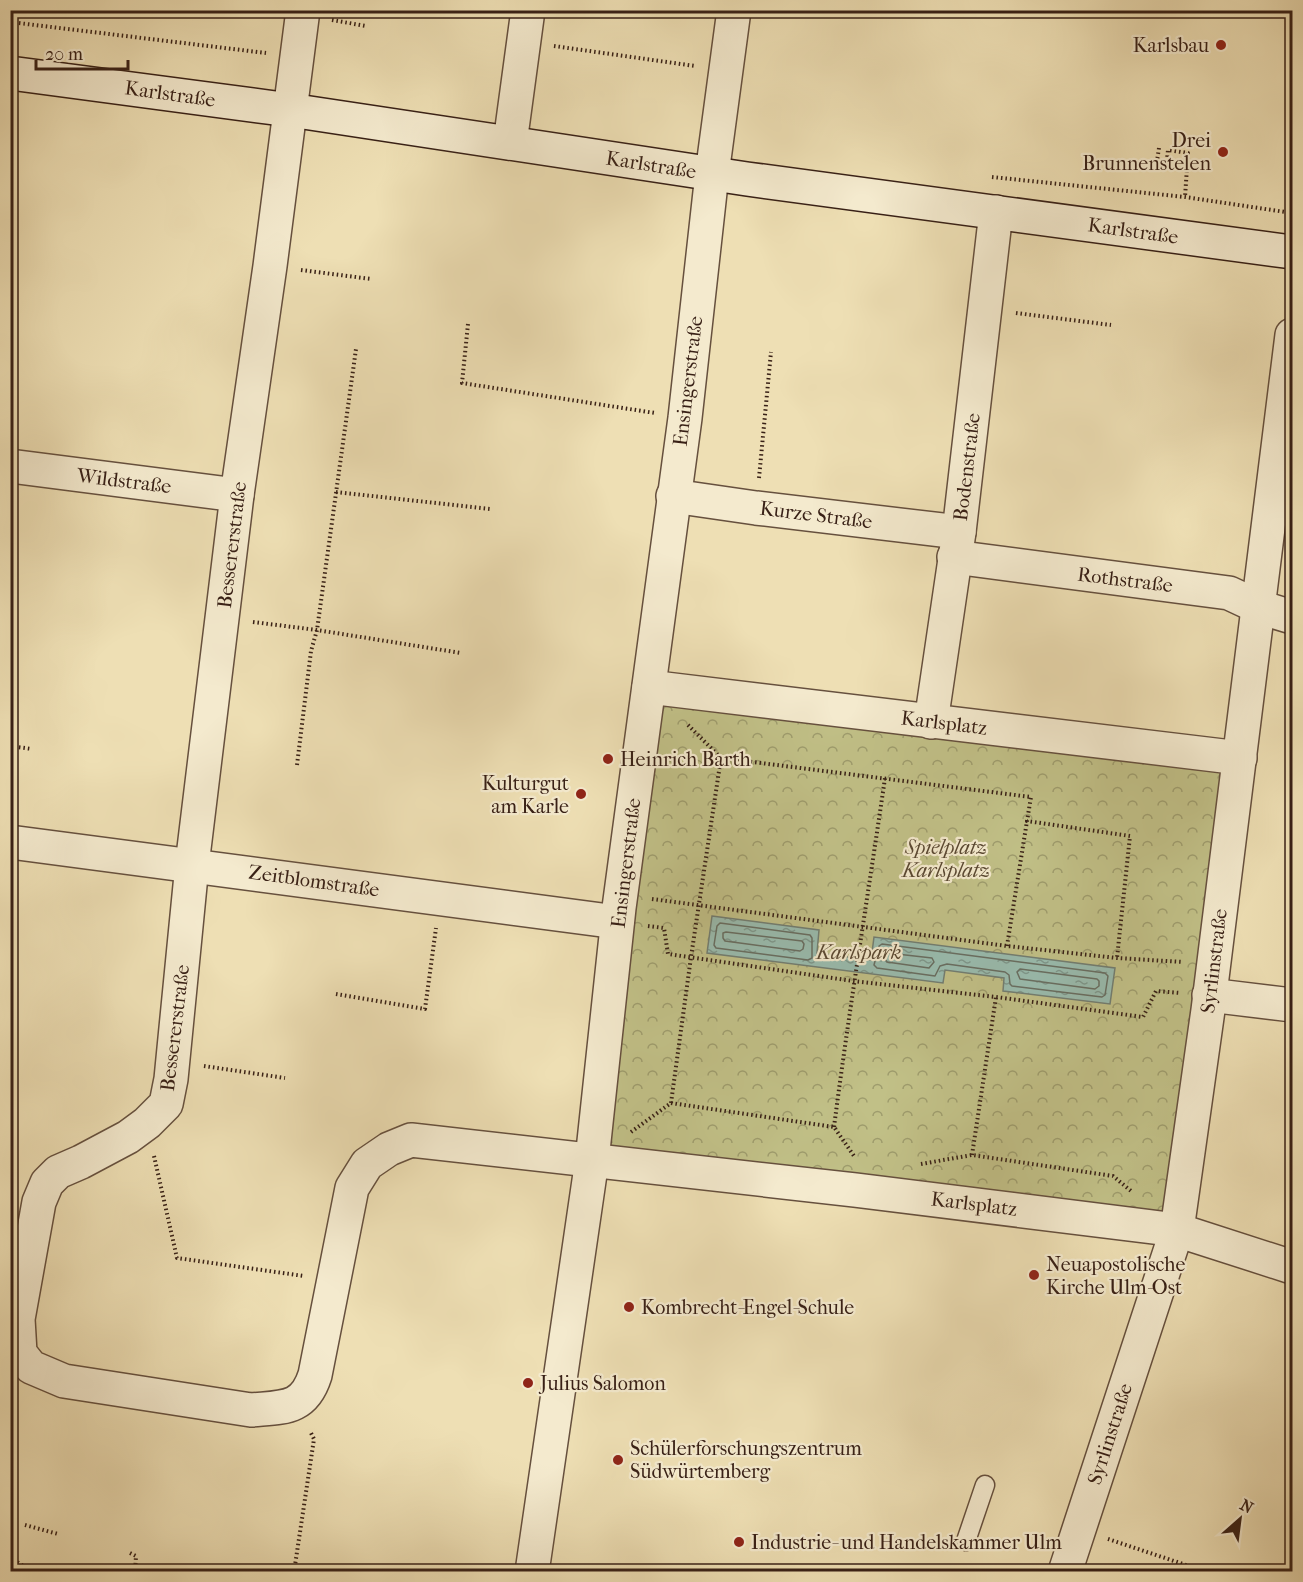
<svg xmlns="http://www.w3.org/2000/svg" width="1303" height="1582" viewBox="0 0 1303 1582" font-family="'IM FELL French Canon',serif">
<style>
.forest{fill:url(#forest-crowns);stroke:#7c704e;stroke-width:1.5}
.water{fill:url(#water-ripples);stroke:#727e72;stroke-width:1.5}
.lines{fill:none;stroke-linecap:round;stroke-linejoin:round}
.shore{stroke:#686e62;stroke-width:1.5}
.lane-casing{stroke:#66503e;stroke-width:21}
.street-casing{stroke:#66503e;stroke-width:36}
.secondary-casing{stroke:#382016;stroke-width:36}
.path{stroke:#382016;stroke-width:4;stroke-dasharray:1.5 3;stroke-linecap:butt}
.lane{stroke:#f4eace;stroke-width:18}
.street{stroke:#f4eace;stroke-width:33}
.secondary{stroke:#f4eace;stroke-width:33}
.poi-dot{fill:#8f2418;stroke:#f4eace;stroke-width:2}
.labels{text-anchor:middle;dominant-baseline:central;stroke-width:4.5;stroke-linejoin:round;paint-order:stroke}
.poi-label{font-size:20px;fill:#382016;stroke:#f4eace;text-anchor:start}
.street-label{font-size:20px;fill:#382016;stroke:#f4eace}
.park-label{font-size:20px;font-style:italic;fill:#5a4832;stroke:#f4eace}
</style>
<defs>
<pattern id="forest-crowns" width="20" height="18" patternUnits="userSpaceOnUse" patternTransform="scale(1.5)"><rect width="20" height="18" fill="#c1c087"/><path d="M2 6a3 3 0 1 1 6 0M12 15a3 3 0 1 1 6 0" fill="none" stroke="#9e9c6d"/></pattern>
<pattern id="water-ripples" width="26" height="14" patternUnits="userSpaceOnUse" patternTransform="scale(1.5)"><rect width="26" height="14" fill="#99bcaf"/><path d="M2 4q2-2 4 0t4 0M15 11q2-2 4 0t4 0" fill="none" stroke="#7e988d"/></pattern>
</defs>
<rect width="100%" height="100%" fill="#eedfb4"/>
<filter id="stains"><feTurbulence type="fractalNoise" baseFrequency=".00333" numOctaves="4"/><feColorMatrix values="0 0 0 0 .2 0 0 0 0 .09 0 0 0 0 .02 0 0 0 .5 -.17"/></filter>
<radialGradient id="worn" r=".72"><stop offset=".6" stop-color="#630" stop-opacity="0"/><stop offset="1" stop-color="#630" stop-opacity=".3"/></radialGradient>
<path class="forest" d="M649,687L1240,758L1177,1230L592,1160Z"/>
<path class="water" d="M712,916L819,930L817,953L871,960L874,937L1115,968L1110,1004L1003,991L1004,978L945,970L943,983L707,953Z"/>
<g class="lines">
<g class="shore">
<path d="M720,923L810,935L812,938V958L808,960L716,948L714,945L717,926Z"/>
<path d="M726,932L802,941L804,944L803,949L800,951L725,941L723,938V933Z"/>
<path d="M882,944L1105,973L1108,976L1105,995L1102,997L1012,986L1010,984L1009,975L1005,972L947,964L940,966L935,976L877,968L874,965L879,946Z"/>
<path d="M888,953L932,958L934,962L929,968L887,962L885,959Z"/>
<path d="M1020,969L1097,979L1099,981V986L1095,989L1020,979L1017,972Z"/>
</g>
<g class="lane-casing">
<path id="lane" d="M966,1541L985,1485"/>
</g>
<g class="street-casing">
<g id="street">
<path d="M303,10L270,266L237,495L192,865L171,1079L166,1104L147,1123L128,1137L81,1162L58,1172L47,1183L39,1202L18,1319L20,1353L31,1367L64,1381L251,1410C283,1407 304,1410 315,1375L352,1188L367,1164L389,1149L411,1140L855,1190L1177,1230L1292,1267"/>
<path d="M510,143L528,10"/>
<path d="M10,466L237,495"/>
<path d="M673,496L756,508L959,532"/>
<path d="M954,557L1229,593L1259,607L1292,617"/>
<path d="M649,687L1240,758"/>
<path d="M931,722L959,532L996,212"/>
<path d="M10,842L617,922"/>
<path d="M1209,995L1292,1005"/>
<path d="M532,1572L592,1160L619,908L685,418L712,174L734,10"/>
<path d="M1065,1572L1177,1230L1208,1010L1292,335"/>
</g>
</g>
<g class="secondary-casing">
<path id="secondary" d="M10,73L290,110L747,179L1292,252"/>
</g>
<g class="path">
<path d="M332,20L366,26"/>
<path d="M10,22L266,53"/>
<path d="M554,46L695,66"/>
<path d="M1159,148L1156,167L1166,168L1168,150L1188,153L1185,197"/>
<path d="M992,177L1185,197L1292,213"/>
<path d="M301,270L371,279"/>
<path d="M1016,313L1111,325"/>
<path d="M468,324L462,383L655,413"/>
<path d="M759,478L771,352"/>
<path d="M336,492L490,509"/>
<path d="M253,622L317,630L461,653"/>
<path d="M688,725L721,758L1031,797L1027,821L1130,836L1117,958"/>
<path d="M10,746L32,749"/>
<path d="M297,765L311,651L317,630L356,349"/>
<path d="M652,899L1007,946L1117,958L1183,962"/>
<path d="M648,926L664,928L668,954L853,981L996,997L1143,1017L1156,991L1180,993"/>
<path d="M1007,946L1027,821"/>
<path d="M336,994L425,1009L436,928"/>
<path d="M204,1066L285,1078"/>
<path d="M671,1103L834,1127L854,1156"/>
<path d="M834,1127C849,1011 868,895 885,778"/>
<path d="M631,1132L671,1103L691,957L721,758"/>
<path d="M972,1155L996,997"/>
<path d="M154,1156L177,1258L304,1276"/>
<path d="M921,1164L972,1155L1113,1176L1131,1191"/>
<path d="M25,1525L58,1534"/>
<path d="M1108,1539L1207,1572"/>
<path d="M130,1553L136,1556L135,1572"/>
<path d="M10,1557L32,1572"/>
<path d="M294,1572L314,1439L310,1431"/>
</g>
<use href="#lane" class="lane"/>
<use href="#street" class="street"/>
<use href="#secondary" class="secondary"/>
</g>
<g class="poi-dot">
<circle cx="1221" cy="45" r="6"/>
<circle cx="1223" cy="152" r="6"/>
<circle cx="608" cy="759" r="6"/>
<circle cx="581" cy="794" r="6"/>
<circle cx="1034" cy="1275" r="6"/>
<circle cx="629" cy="1307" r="6"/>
<circle cx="528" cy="1383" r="6"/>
<circle cx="618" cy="1460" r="6"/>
<circle cx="739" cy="1542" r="6"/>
</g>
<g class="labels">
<g class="poi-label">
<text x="1209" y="45" text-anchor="end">Karlsbau</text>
<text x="1211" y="140" text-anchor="end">Drei<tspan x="1211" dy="23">Brunnenstelen</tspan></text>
<text x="620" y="759">Heinrich Barth</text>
<text x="569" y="783" text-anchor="end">Kulturgut<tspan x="569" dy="23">am Karle</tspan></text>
<text x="1046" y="1264">Neuapostolische<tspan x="1046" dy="23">Kirche Ulm-Ost</tspan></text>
<text x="641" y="1307">Kombrecht-Engel-Schule</text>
<text x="540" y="1383">Julius Salomon</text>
<text x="630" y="1448">Schülerforschungszentrum<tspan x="630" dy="23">Südwürtemberg</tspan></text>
<text x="751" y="1542">Industrie- und Handelskammer Ulm</text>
</g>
<g class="street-label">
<text transform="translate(170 94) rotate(8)">Karlstraße</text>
<text transform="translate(651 165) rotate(9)">Karlstraße</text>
<text transform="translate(1133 231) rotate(8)">Karlstraße</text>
<text transform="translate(688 381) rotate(-83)">Ensingerstraße</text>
<text transform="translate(967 467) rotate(-83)">Bodenstraße</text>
<text transform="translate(124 481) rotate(7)">Wildstraße</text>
<text transform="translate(816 515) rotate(7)">Kurze Straße</text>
<text transform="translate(232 545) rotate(-83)">Bessererstraße</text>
<text transform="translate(1125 580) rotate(7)">Rothstraße</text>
<text transform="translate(944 723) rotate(7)">Karlsplatz</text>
<text transform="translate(626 863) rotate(-83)">Ensingerstraße</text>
<text transform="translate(314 881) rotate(8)">Zeitblomstraße</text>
<text transform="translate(1214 961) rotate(-83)">Syrlinstraße</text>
<text transform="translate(175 1028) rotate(-83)">Bessererstraße</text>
<text transform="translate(974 1204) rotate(7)">Karlsplatz</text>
<text transform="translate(1110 1434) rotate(-72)">Syrlinstraße</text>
</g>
<g class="park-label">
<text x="946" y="847">Spielplatz<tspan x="946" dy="23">Karlsplatz</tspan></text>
<text x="859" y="952">Karlspark</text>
</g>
</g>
<rect width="1303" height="1582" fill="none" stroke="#eedfb4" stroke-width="36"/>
<rect x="12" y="12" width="1279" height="1558" fill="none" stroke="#382016" stroke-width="3"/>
<rect x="18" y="18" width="1267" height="1546" fill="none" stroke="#382016" stroke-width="1.5"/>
<g transform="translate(1240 1519) rotate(28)" stroke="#f4eace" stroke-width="4.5" paint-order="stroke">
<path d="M0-4.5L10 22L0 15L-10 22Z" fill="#382016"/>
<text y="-9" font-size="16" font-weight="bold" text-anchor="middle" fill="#382016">N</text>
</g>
<path d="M36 60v9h92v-9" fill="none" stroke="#382016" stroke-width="3"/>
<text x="45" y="60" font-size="18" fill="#382016" stroke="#f4eace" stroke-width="4.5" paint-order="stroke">20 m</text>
<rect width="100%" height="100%" filter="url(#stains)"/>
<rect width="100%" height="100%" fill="url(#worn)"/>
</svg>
